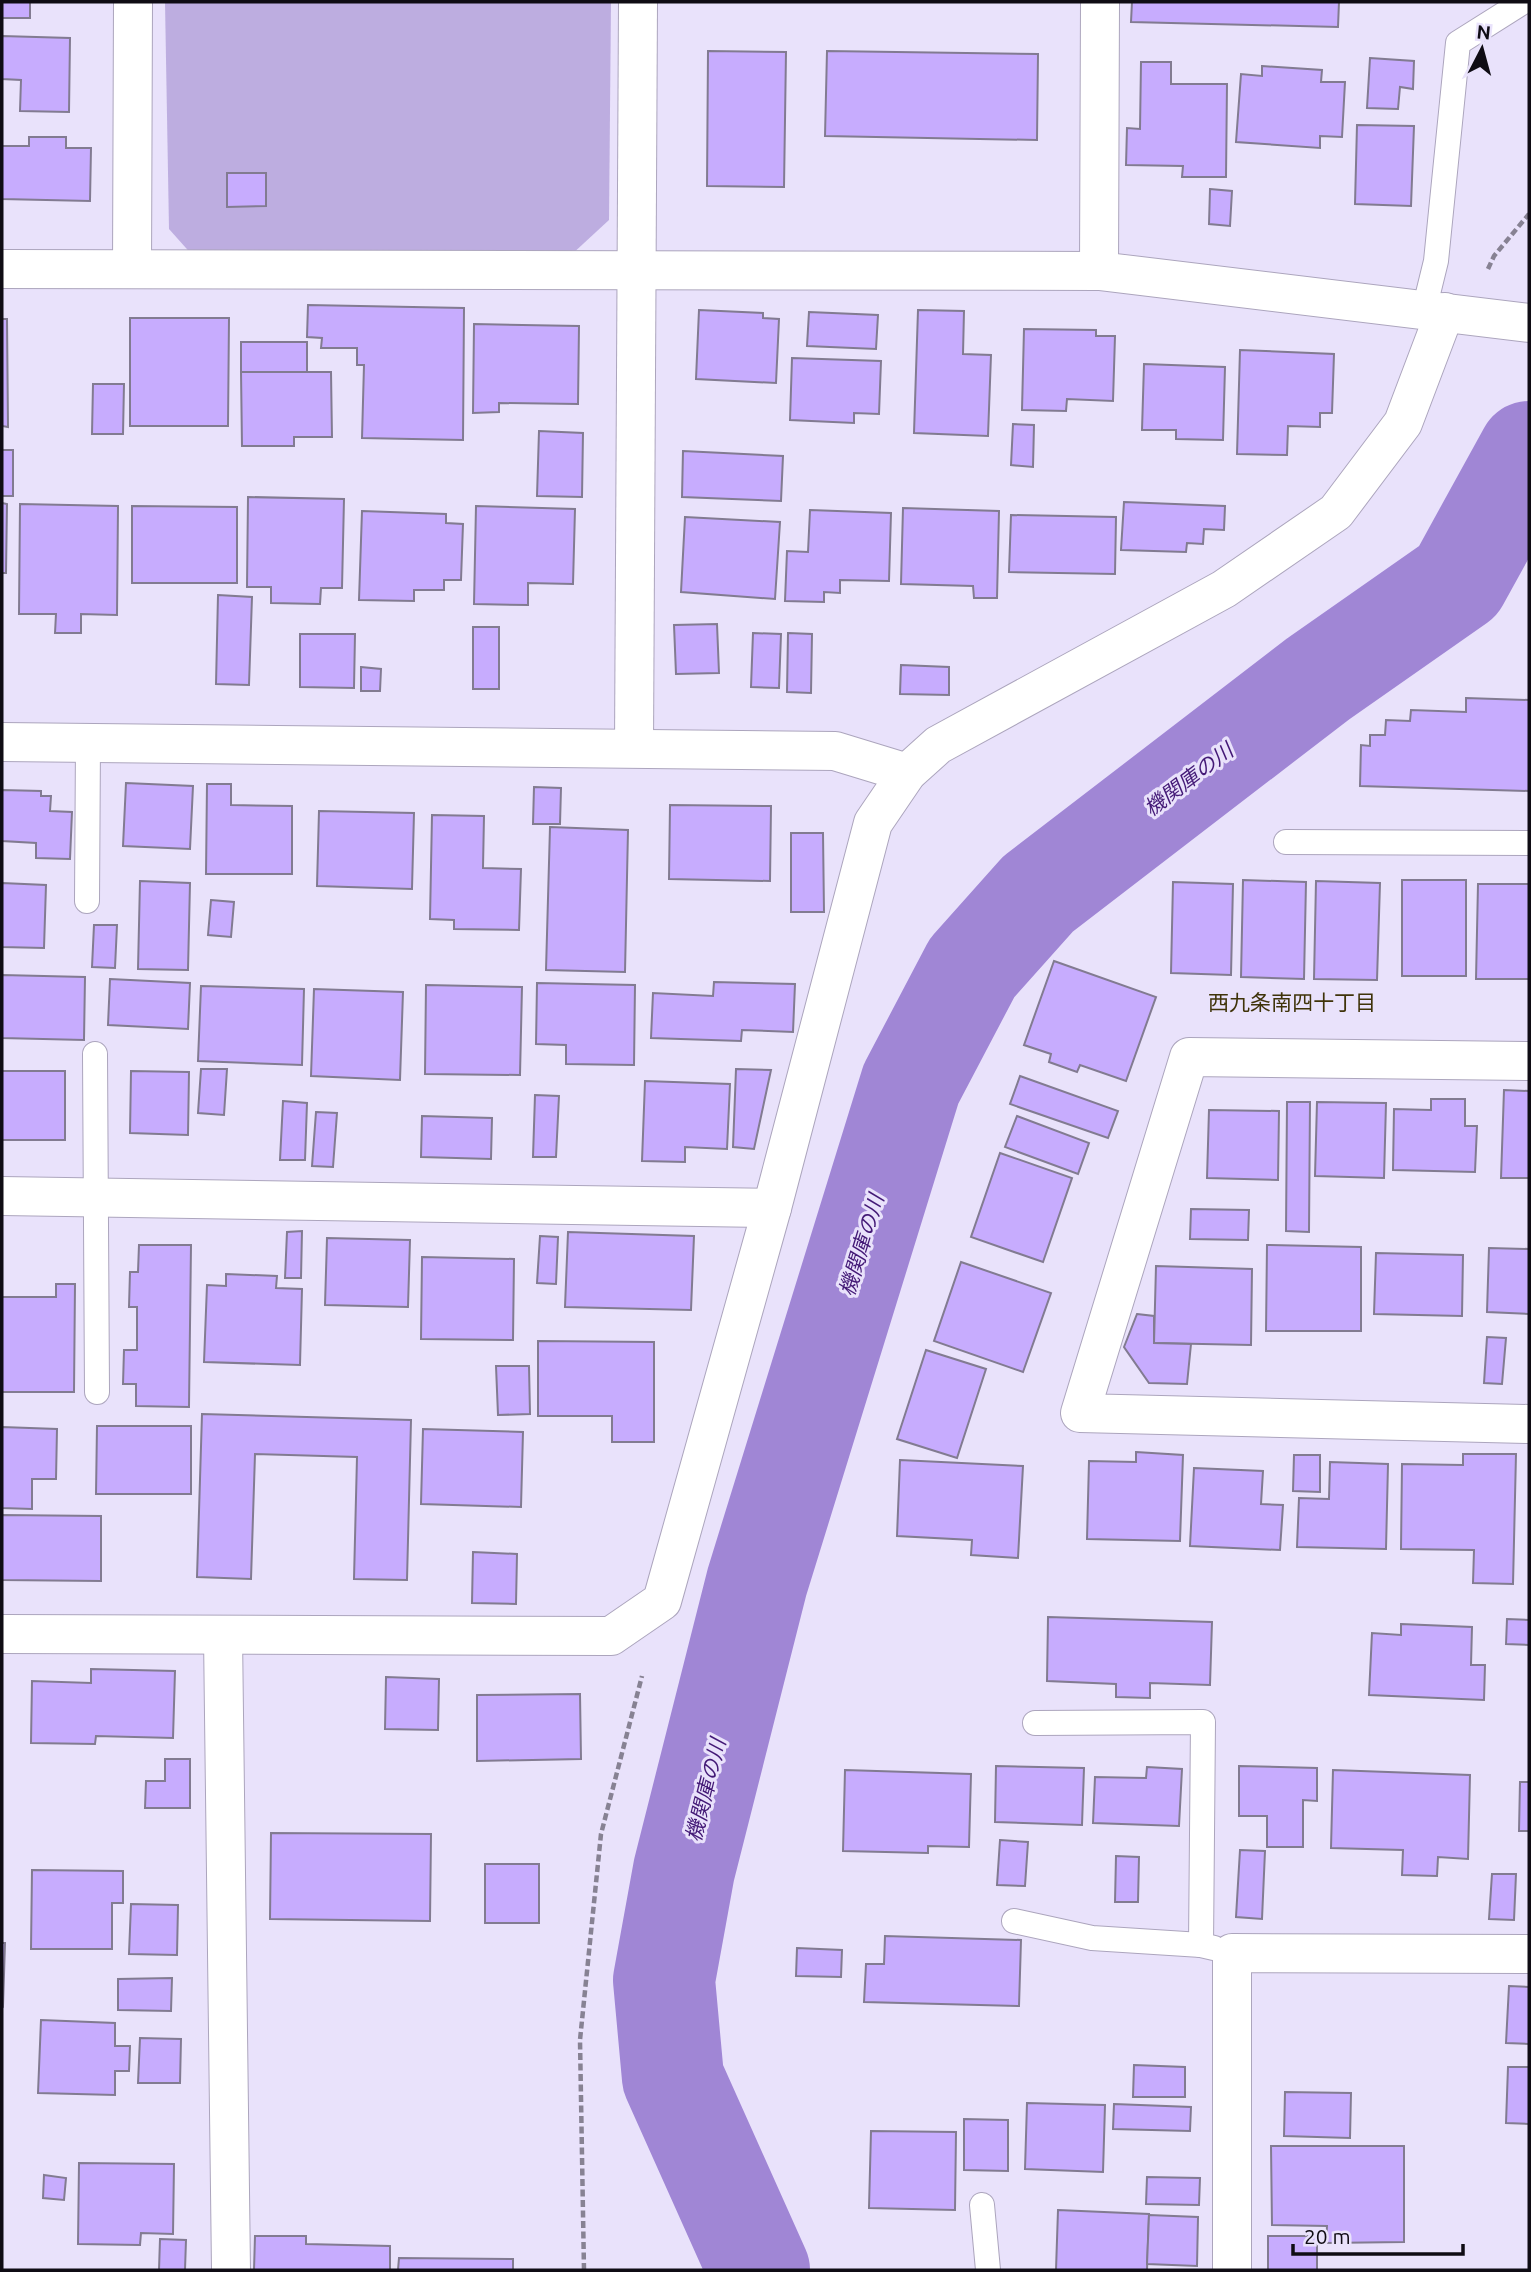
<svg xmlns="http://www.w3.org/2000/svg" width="1531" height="2272" viewBox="0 0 1531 2272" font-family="Ubuntu,'Noto Sans JP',sans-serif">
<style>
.green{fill:#bdade0}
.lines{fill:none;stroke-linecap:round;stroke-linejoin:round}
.river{stroke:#a086d5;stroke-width:102}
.building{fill:#c7acfe;stroke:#827b91;stroke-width:2}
.lane-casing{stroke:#aca5bd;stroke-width:26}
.street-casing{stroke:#aca5bd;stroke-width:40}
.path{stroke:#878293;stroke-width:4.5;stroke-dasharray:7 3.5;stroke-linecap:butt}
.lane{stroke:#fff;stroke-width:24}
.street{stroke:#fff;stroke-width:38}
.labels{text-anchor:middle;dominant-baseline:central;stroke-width:6;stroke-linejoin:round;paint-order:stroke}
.water-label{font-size:21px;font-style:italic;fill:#431976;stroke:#e9e2fb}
.neighbourhood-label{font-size:21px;fill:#3f3309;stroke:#e9e2fb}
</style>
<rect width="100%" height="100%" fill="#e9e2fb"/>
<path class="green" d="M165,2H611L609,220L570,256L194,257L169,229Z"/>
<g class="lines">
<path class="river" d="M759,2270L673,2078L664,1980L684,1870L757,1582L911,1084L972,968L1038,894L1318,679L1458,581L1529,452"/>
</g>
<g class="building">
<rect x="2" y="2" width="28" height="16"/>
<path d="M1132,2H1339L1338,27L1131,22Z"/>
<path d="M2,36L70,38L69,112L20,111L21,80L2,79Z"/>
<path d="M708,51L786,52L784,187L707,186Z"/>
<path d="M827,51L1038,54L1037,140L825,136Z"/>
<path d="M1370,58L1414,61L1413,89L1400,87L1398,109L1367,108Z"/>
<path d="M1141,62H1171V84H1227L1226,177H1182L1183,166L1126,165L1127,128L1140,129Z"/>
<path d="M1262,66L1322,70L1321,82H1345L1342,137L1320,136V148L1236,142L1241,74L1262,76Z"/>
<path d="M1357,125L1414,126L1411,206L1355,204Z"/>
<path d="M29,137H66V148H91L90,201L2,199V146H29Z"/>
<path d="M227,173H266V206L227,207Z"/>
<path d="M1210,189L1232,191L1230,226L1209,224Z"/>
<path d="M308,305L464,308L463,440L362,438L364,365H357V348H321L322,338L307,337Z"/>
<path d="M699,310L763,313V318L779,319L776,383L696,379Z"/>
<path d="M918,310L964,311L963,354L991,355L988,436L914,433Z"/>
<path d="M809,312L878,315L876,349L807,346Z"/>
<path d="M130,318H229L228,426H130Z"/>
<path d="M2,319H7L8,427L2,426Z"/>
<path d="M474,324L579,326L578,404L499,403V412L473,413Z"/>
<path d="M1024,329L1096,330V336H1115L1113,401L1067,399L1066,411L1022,410Z"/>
<rect x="241" y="342" width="66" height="30"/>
<path d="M1240,350L1334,354L1332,413H1320V427L1288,426L1287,455L1237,454Z"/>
<path d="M792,358L881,361L879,414L854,413V423L790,420Z"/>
<path d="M1144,364L1225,367L1223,440L1176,439V430H1142Z"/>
<path d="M241,372H331L332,437H294V446H242Z"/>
<path d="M93,384H124L123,434H92Z"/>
<path d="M1013,424L1034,425L1033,467L1011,465Z"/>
<path d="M539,431L583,433L582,497L537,496Z"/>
<rect x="2" y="450" width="11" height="46"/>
<path d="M683,451L783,456L781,501L682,497Z"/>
<path d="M248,497L344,499L342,588H321L320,604L271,603V587H247Z"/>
<path d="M1124,502L1225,506L1224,530L1204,529L1203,544L1187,543L1186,552L1121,550Z"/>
<path d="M2,503L7,504L6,573H2Z"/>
<path d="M20,504L118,506L117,615L81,614V633H55L56,614H19Z"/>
<path d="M132,506L237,507V583H132Z"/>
<path d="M476,506L575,509L573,584L528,583V605L474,604Z"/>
<path d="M903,508L999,511L997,598H974L973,586L901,584Z"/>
<path d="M810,510L891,513L889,581L840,580V593L824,592V602L785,601L787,551L808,552Z"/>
<path d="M362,511L446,514V523L463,524L461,580H444V590H414V601L359,600Z"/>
<path d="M1011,515L1116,517L1115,574L1009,572Z"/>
<path d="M685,517L780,522L775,599L681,592Z"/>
<path d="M218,595L252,597L249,685L216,684Z"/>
<path d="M717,624L719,673L676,674L674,625Z"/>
<rect x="473" y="627" width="26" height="62"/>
<path d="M753,633L781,634L779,688L751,687Z"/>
<path d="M788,633L812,634L811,693L787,692Z"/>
<path d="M300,634H355L354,688L300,687Z"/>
<path d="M901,665L949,667V695L900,694Z"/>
<path d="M361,667L381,669L380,691H361Z"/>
<path d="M1466,698L1529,700V791L1360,786L1361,745L1370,746V735H1385L1386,720L1410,721L1411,710L1466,712Z"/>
<path d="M126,783L193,786L190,849L123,846Z"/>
<path d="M207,784H231V805L292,806V874H206Z"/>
<path d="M534,787L561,788L560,824H533Z"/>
<path d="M2,790L41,791V796H51L50,811L72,812L70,859L36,858V843L2,841Z"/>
<path d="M670,805L771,806L770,881L669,879Z"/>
<path d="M319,811L414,813L412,889L317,886Z"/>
<path d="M432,815L484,816L483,868L521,869L519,930L454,929V920L430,919Z"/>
<path d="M550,827L628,830L625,972L546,970Z"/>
<path d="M791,833H823L824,912H791Z"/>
<path d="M1243,880L1306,882L1304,979L1241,977Z"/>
<rect x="1402" y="880" width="64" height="96"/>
<path d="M140,881L190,883L188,970L138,969Z"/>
<path d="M1316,881L1380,883L1377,980L1314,979Z"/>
<path d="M1173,882L1233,884L1231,975L1171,973Z"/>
<path d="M2,883L46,885L44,948L2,947Z"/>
<path d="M1478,884H1529V979H1476Z"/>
<path d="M211,900L234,902L231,937L208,935Z"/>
<path d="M94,925H117L115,968L92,967Z"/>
<path d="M1054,961L1156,997L1126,1081L1080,1065L1077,1072L1049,1062L1051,1054L1024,1045Z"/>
<path d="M2,975L85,977L84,1040L2,1038Z"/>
<path d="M110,979L190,983L188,1029L108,1025Z"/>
<path d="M714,982L795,984L793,1032L742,1030L741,1041L651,1038L653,993L713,996Z"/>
<path d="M537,983L635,985L634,1065L566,1064V1045L536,1044Z"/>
<path d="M426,985L522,987L520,1075L425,1074Z"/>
<path d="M201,986L304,989L302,1065L198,1061Z"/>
<path d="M314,989L403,992L400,1080L311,1076Z"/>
<path d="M201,1069H227L224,1115L198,1113Z"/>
<path d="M736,1069L771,1070L754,1149L733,1147Z"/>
<rect x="2" y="1071" width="63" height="69"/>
<path d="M131,1071L189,1072L188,1135L130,1133Z"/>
<path d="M1020,1076L1118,1111L1108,1138L1010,1104Z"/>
<path d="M645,1081L730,1084L727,1149L685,1147V1162L642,1161Z"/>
<path d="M1504,1090L1529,1091V1178H1501Z"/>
<path d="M535,1095L559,1096L556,1157H533Z"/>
<path d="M1431,1099H1465V1126H1477L1475,1172L1393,1170L1394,1109L1431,1110Z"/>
<path d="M283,1101L307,1103L305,1160H280Z"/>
<path d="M1287,1102H1310L1309,1232L1286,1231Z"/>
<path d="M1317,1102L1386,1103L1384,1178L1315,1176Z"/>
<path d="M1209,1110L1279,1111L1278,1180L1207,1178Z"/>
<path d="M316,1112L337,1113L333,1167L312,1166Z"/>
<path d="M422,1116L492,1118L491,1159L421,1157Z"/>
<path d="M1017,1116L1089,1143L1078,1174L1005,1147Z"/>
<path d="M1000,1153L1072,1178L1043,1262L971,1237Z"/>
<path d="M1191,1209L1249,1210L1248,1240L1190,1239Z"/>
<path d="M302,1231L301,1278H285L287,1232Z"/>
<path d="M568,1232L694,1236L691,1310L565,1307Z"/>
<path d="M540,1236L558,1237L556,1284L537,1283Z"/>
<path d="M327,1238L410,1240L408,1307L325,1305Z"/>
<path d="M139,1245H191L189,1407L136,1406V1384H123L124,1350H137V1307H129L130,1272H138Z"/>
<path d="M1267,1245L1361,1247V1331H1266Z"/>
<path d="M1489,1248L1529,1249V1314L1487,1312Z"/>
<path d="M1376,1253L1463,1255L1462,1316L1374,1314Z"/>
<path d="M422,1257L514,1259L513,1340L421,1339Z"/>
<path d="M961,1262L1051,1293L1023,1372L934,1341Z"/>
<path d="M1156,1266L1252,1269L1251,1345L1154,1343Z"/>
<path d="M226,1274L277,1276L276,1288L302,1289L300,1365L204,1362L207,1285L226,1286Z"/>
<path d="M56,1284H75L74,1392H2V1297H56Z"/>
<path d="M1137,1314L1154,1316V1343L1191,1344L1187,1384L1149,1383L1124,1347Z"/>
<path d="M1487,1337L1506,1338L1502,1384L1484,1383Z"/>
<path d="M538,1341L654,1342V1442H612V1416H538Z"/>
<path d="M926,1350L986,1369L957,1458L897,1439Z"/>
<path d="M496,1366H529L530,1414L498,1415Z"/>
<path d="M202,1414L411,1420L407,1580L354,1579L357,1457L255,1454L251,1579L197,1577Z"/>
<path d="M97,1426H191V1494H96Z"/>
<path d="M2,1427L57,1429L56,1479H32V1509L2,1508Z"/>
<path d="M423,1429L523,1432L521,1507L421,1504Z"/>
<path d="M1136,1452L1183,1455L1180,1541L1087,1539L1089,1461L1136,1462Z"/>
<path d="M1463,1454H1516L1513,1584L1473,1583L1474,1550L1401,1549L1402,1464L1463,1465Z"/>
<path d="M1294,1455H1320V1492L1293,1491Z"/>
<path d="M900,1460L1023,1466L1018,1558L971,1555L972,1540L897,1536Z"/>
<path d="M1330,1462L1388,1464L1386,1549L1297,1547L1299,1498L1329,1499Z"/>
<path d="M1194,1468L1263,1471L1261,1504L1283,1505L1280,1550L1190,1546Z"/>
<path d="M2,1515L101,1516V1581L2,1580Z"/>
<path d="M473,1552L517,1554L516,1604L472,1603Z"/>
<path d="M1048,1617L1212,1622L1210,1685L1150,1683V1698L1116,1697V1684L1047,1681Z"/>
<path d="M1507,1619L1529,1620V1645L1506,1644Z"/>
<path d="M1401,1624L1472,1627L1471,1665H1485L1484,1700L1369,1695L1372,1633L1401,1635Z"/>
<path d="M91,1669L175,1671L173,1738L96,1736L95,1744L31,1743L32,1681L91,1683Z"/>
<path d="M386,1677L439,1679L438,1730L385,1729Z"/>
<path d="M580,1694L581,1759L477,1761V1695Z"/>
<path d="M165,1759H190V1808H145L146,1781H165Z"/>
<path d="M996,1766L1084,1768L1082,1825L995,1822Z"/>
<path d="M1239,1766L1317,1768V1801L1303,1800V1847H1267V1816H1239Z"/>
<path d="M1147,1767L1182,1769L1179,1826L1093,1823L1095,1777L1146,1778Z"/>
<path d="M845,1770L971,1774L969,1847L928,1846V1853L843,1851Z"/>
<path d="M1333,1770L1470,1775L1468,1859L1438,1857L1437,1876L1402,1875L1403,1850L1331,1848Z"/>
<path d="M1520,1782H1529V1831H1519Z"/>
<path d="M271,1833L431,1834L430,1921L270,1919Z"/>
<path d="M1000,1840L1028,1842L1025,1886L997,1885Z"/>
<path d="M1240,1850L1265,1851L1262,1919L1236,1917Z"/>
<path d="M1116,1856L1139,1857L1138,1902H1115Z"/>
<rect x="485" y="1864" width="54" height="59"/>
<path d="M32,1870L123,1871V1903H112V1949H31Z"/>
<path d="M1492,1874H1516L1514,1920L1489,1919Z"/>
<path d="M131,1904L178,1905L177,1955L129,1954Z"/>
<path d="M885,1936L1021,1940L1019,2006L864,2002L866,1964H884Z"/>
<path d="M2,1943H5L3,2006L2,2005Z"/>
<path d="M797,1948L842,1950L841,1977L796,1976Z"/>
<path d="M172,1978L171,2011L118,2010V1979Z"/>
<path d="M1509,1986L1529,1987V2044L1506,2043Z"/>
<path d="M41,2020L115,2023V2046H130L129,2071H115V2095L38,2093Z"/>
<path d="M140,2038L181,2039L180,2083H138Z"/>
<path d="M1134,2065L1185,2067V2097H1133Z"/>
<path d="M1508,2067H1529V2124L1506,2123Z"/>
<path d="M1285,2092L1351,2093L1350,2138L1284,2136Z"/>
<path d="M1027,2103L1105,2105L1103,2172L1025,2169Z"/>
<path d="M1114,2104L1191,2107L1190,2131L1113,2129Z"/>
<path d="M964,2119L1008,2120V2171L964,2170Z"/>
<path d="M871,2131L956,2132L955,2210L869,2208Z"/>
<path d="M1271,2146H1404V2242L1326,2243L1327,2226L1272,2225Z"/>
<path d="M79,2163L174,2164L173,2234L141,2233L140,2245L78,2244Z"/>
<path d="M44,2175L66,2178L64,2200L43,2198Z"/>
<path d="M1147,2177L1200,2178L1199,2205L1146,2204Z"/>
<path d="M1058,2210L1149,2214L1147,2270H1056Z"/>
<path d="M1149,2215L1198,2217L1197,2266L1147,2264Z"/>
<path d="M255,2236H306V2244L390,2246V2270H254Z"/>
<rect x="1268" y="2236" width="49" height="34"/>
<path d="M160,2239L186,2240L185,2270H159Z"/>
<path d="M399,2258L513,2259V2270H398Z"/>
</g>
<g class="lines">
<g class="lane-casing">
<g id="lane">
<path d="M1424,310L1436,261L1458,43L1523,2"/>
<path d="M1286,842L1529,843"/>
<path d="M87,901L88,742"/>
<path d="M95,1054L97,1392"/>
<path d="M1035,1723L1203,1722L1201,1945"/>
<path d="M1014,1921L1092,1938L1201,1945L1214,1948"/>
<path d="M982,2205L988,2270"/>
</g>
</g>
<g class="street-casing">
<g id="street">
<path d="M2,269L1099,271L1529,323"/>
<path d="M132,269L133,2"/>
<path d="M1099,271L1100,2"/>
<path d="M2,742L835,751L907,773"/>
<path d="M634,747L638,2"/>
<path d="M1529,1061L1189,1057L1080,1413L1529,1424"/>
<path d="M2,1196L772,1208"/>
<path d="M2,1634L611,1636L662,1601L772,1208L873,823L907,773L938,745L1224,589L1336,512L1403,423L1445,312"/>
<path d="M223,1635L231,2270"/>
<path d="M1232,2270V1953L1529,1954"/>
</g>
</g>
<g class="path">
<path d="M1488,269L1494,256L1529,214"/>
<path d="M584,2270L580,2040L601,1834L642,1676"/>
</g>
<use href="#lane" class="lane"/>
<use href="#street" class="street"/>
</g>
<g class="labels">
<g class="water-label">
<text transform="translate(1188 779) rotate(-37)">機関庫の川</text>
<text transform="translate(861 1245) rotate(-73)">機関庫の川</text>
<text transform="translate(705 1790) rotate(-76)">機関庫の川</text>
</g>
<g class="neighbourhood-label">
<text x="1292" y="1002">西九条南四十丁目</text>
</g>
</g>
<rect width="1531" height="2272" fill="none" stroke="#0f0c14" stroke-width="7"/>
<g transform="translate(1482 49) rotate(6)" stroke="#e9e2fb" stroke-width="5" paint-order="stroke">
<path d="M0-5L12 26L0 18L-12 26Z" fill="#0f0c14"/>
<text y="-10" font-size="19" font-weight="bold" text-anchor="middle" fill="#0f0c14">N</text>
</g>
<path d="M1293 2244v10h170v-10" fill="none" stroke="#0f0c14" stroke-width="3.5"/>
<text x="1304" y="2244" font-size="21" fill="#0f0c14" stroke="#e9e2fb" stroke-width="5" paint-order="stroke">20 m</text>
</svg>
